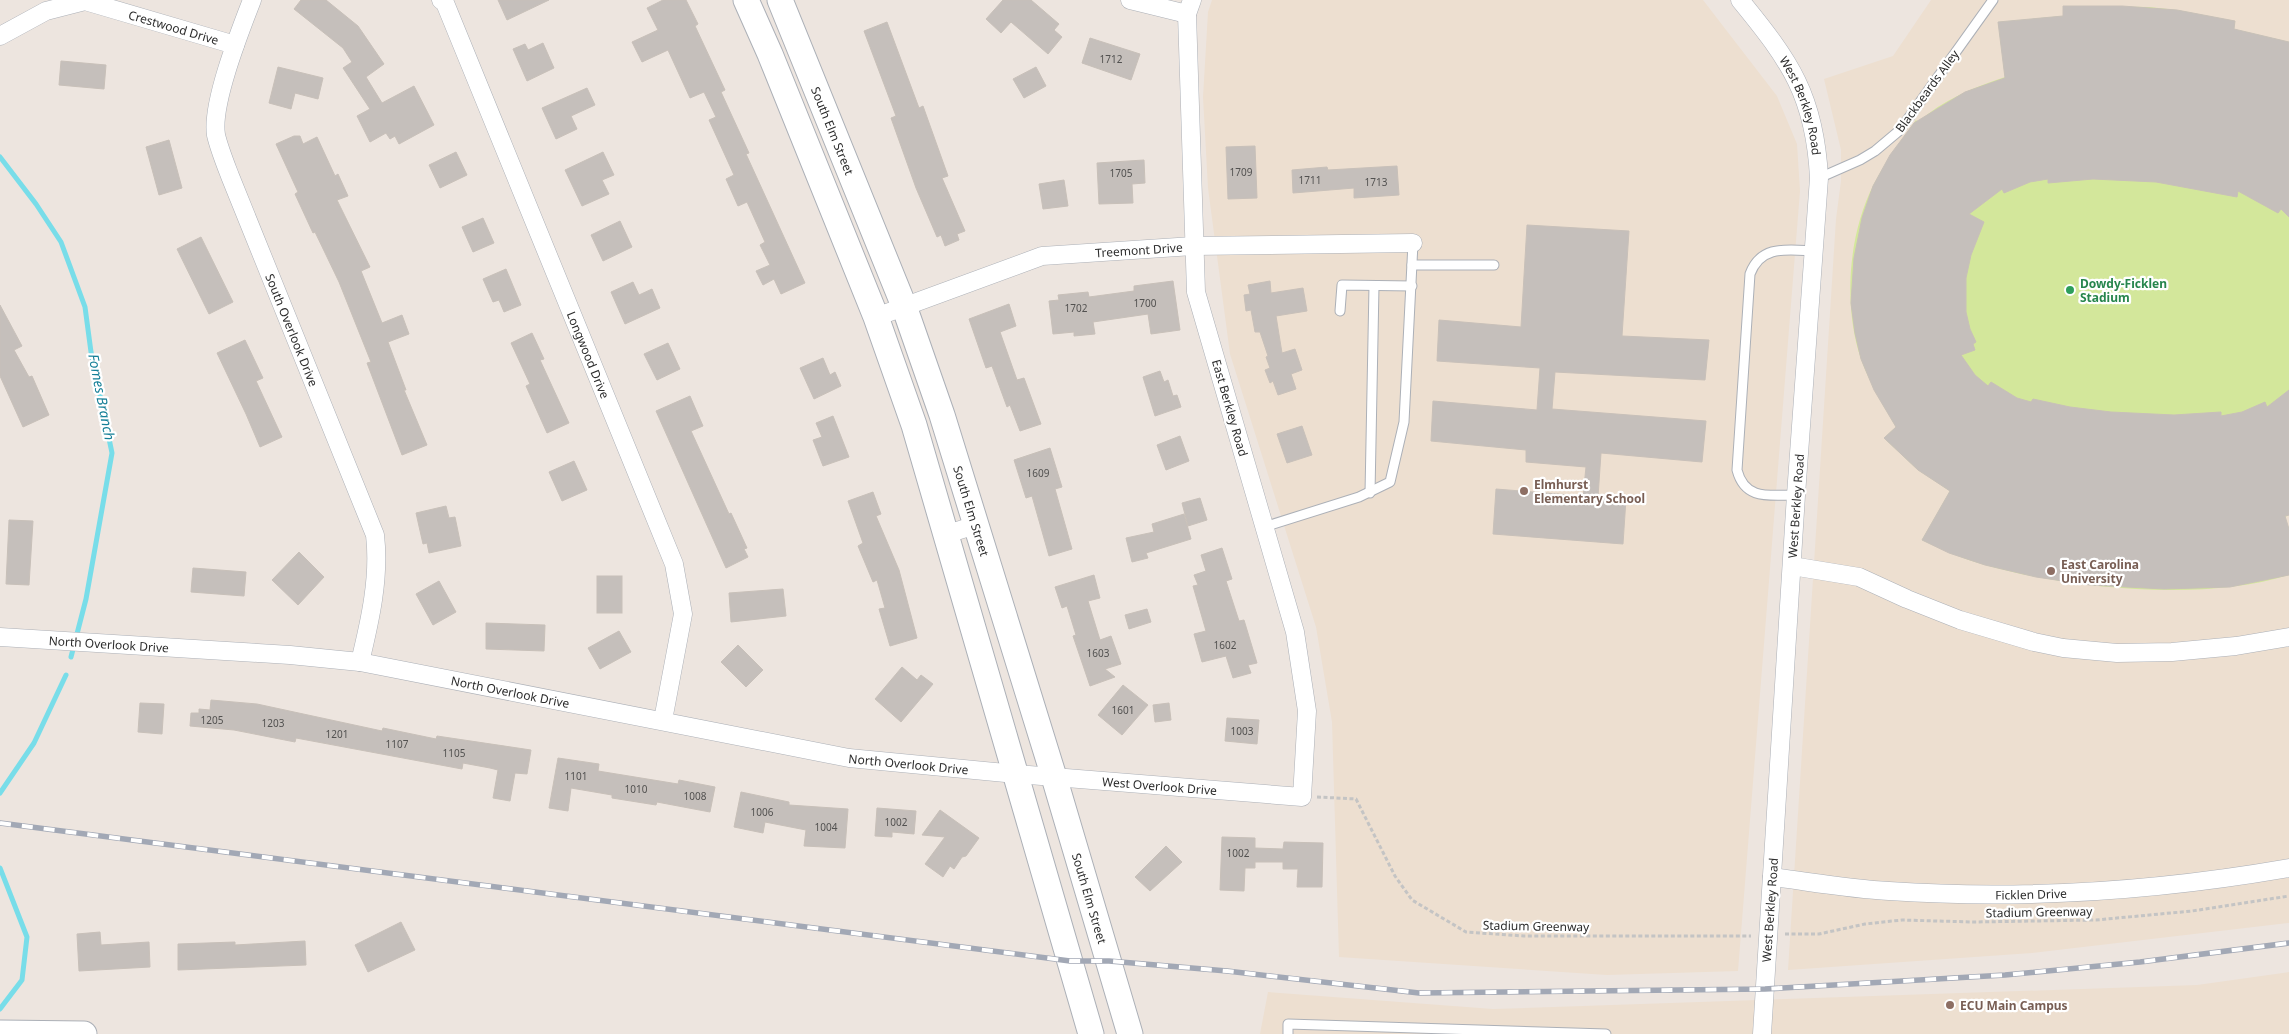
<svg xmlns="http://www.w3.org/2000/svg" width="2289" height="1034" viewBox="0 0 2289 1034" font-family="'Noto Sans',sans-serif">
<style>
.education{fill:#eddfd0}
.pitch{fill:#d3e79b}
.lines{fill:none;stroke-linecap:round;stroke-linejoin:round}
.stream{stroke:#78dde9;stroke-width:5}
.building{fill:#c5bfbb;stroke:#c8c0b9}
.lane-casing{stroke:#acb0b7;stroke-width:11}
.street-casing{stroke:#acb0b7;stroke-width:19}
.secondary-casing{stroke:#acb0b7;stroke-width:27}
.path{stroke:#c4c4c4;stroke-width:3;stroke-dasharray:4 2.5;stroke-linecap:butt}
.lane{stroke:#fff;stroke-width:9}
.street{stroke:#fff;stroke-width:18}
.secondary{stroke:#fff;stroke-width:25}
.rail-casing{stroke:#a2a8b5;stroke-width:5.5}
.rail{stroke:#fff;stroke-width:4;stroke-dasharray:11;stroke-linecap:butt}
.leisure-dot{fill:#2e9e5b;stroke:#fff;stroke-width:2}
.education-dot{fill:#8d6e63;stroke:#fff;stroke-width:2}
.labels{text-anchor:middle;dominant-baseline:central;stroke-width:4.5;stroke-linejoin:round;paint-order:stroke}
.number-label{font-size:10px;fill:#525150}
.street-label{font-size:12px;fill:#2c2c2c;stroke:#fff}
.leisure-label{font-size:12px;font-weight:bold;fill:#27864d;stroke:#fff;text-anchor:start}
.education-label{font-size:12px;font-weight:bold;fill:#785e54;stroke:#fff;text-anchor:start}
.water-label{font-size:14px;font-style:italic;fill:#157f97;stroke:#fff}
</style>
<rect width="100%" height="100%" fill="#ede5df"/>
<g class="education">
<path d="M1212,0H1703L1777,96L1797,144L1800,191L1738,971L1607,975L1339,957L1332,722L1316,627L1230,354L1208,188L1203,97L1208,12Z"/>
<path d="M1931,0H2289V923L2032,953L1788,970L1836,219L1841,181V150L1824,79L1893,56Z"/>
<path d="M2289,972V1034H1260L1268,992L1493,1009L2197,985Z"/>
</g>
<path class="pitch" d="M2063,6L2149,7L2177,10L2235,21L2234,29L2289,42V515L2285,517L2289,529V575C2204,602 2070,589 1985,565C1963,559 1943,550 1922,540L1950,491L1918,470L1884,438L1896,427C1883,405 1870,384 1861,359C1843,306 1848,234 1874,184C1886,161 1901,141 1916,120L1918,122C1943,100 1974,87 2005,77L1998,22L2063,16Z"/>
<g class="lines">
<g class="stream">
<path d="M0,157L36,204L61,242L85,307L91,352L112,453L86,599L71,657"/>
<path d="M0,793L34,743L66,675"/>
<path d="M0,868L27,937L22,980L0,1009"/>
</g>
</g>
<g class="building">
<path d="M301,0H326L358,26L384,64L366,77L382,103L414,86L434,125L399,144L395,136L390,139L386,133L370,142L357,116L370,109L343,68L352,62L343,48L294,9Z"/>
<path d="M498,0H549L507,20Z"/>
<path d="M663,0H686L698,24L695,26L725,90L721,92L749,153L746,154L805,283L781,294L774,279L763,285L756,271L770,265L760,245L765,242L747,202L738,206L726,179L734,175L709,120L716,117L704,92L690,98L668,50L642,62L632,42L658,30L647,8Z"/>
<path d="M1003,0H1031L1059,24L1054,30L1062,37L1048,54L1011,22L1001,33L986,19Z"/>
<path d="M2063,6H2122L2177,10L2235,21L2234,29L2289,42V217L2281,209L2278,213L2238,191L2237,197L2156,182L2093,179L2048,183V179L2030,182L2004,193L2002,189L1969,214L1984,222L1971,255L1966,278V312L1970,329L1976,342L1973,344L1975,350L1961,355L1975,375L1988,386L1991,382L2017,398L2031,402L2033,399L2070,407L2111,412L2174,415L2221,412V416L2242,412L2265,402L2267,407L2289,390V515L2285,516L2289,529V575L2230,587L2164,589L2090,585L2036,577L1985,565L1949,553L1922,540L1950,491L1918,470L1884,438L1896,427L1874,390L1861,359L1855,333L1851,303L1854,258L1862,218L1873,186L1890,155L1914,123L1965,92L2005,78L1998,22L2063,16Z"/>
<path d="M887,22L919,108L923,106L948,176L942,178L965,231L957,234L959,240L945,246L941,235L937,237L916,188L891,118L896,116L864,31Z"/>
<path d="M1090,38L1140,54L1131,80L1082,63Z"/>
<path d="M543,43L554,68L527,81L513,49L525,44L528,50Z"/>
<path d="M61,61L106,65L104,89L59,85Z"/>
<path d="M278,67L323,78L318,99L295,93L291,109L269,103Z"/>
<path d="M1036,67L1046,86L1024,98L1013,79Z"/>
<path d="M587,88L595,105L571,116L577,129L556,139L542,108Z"/>
<path d="M294,136H300L303,144L317,137L335,176L338,174L348,196L337,200L370,267L361,271L382,323L402,315L409,334L388,342L406,390H404L427,445L402,455L367,363L371,362L339,282L315,232L313,233L295,194L298,192L276,144Z"/>
<path d="M169,140L182,188L159,195L146,147Z"/>
<path d="M1255,146L1257,198L1228,199L1226,147Z"/>
<path d="M456,152L467,175L440,188L429,165Z"/>
<path d="M603,152L614,175L602,180L609,194L582,206L565,170Z"/>
<path d="M1144,160L1145,183L1132,184L1133,203L1099,204L1097,163Z"/>
<path d="M1397,166L1399,195L1354,198V188L1293,193L1292,170L1327,167L1328,170Z"/>
<path d="M1064,180L1068,206L1043,209L1039,184Z"/>
<path d="M483,218L494,243L473,252L462,227Z"/>
<path d="M620,221L632,247L603,261L591,235Z"/>
<path d="M1527,225L1629,231L1622,336L1709,340L1705,380L1555,372L1552,409L1706,421L1702,462L1601,453L1598,497L1626,499L1623,544L1493,534L1496,489L1583,496L1586,467L1526,462V450L1431,441L1433,401L1537,410L1540,368L1437,361L1439,320L1521,327Z"/>
<path d="M201,237L233,302L209,314L177,249Z"/>
<path d="M506,269L521,305L504,312L499,300L493,302L483,279Z"/>
<path d="M1173,281L1180,330L1151,334L1148,314L1093,322L1095,334L1074,336V332L1053,334L1049,301L1059,300L1058,295L1088,292L1089,297L1134,291V286Z"/>
<path d="M1270,281L1271,293L1303,288L1307,311L1276,316L1282,353L1295,349L1302,370L1291,374L1296,389L1278,395L1273,381L1270,383L1265,370L1270,368L1266,357L1268,356L1260,332H1255L1251,310L1246,311L1244,295L1250,294L1248,285Z"/>
<path d="M633,282L639,295L652,289L660,308L625,324L611,292Z"/>
<path d="M1009,304L1016,326L1000,332L1017,380L1024,378L1041,424L1020,431L1010,405L1007,407L992,366L986,368L969,319Z"/>
<path d="M0,305L22,346L14,350L29,377L32,376L49,415L23,427L0,376Z"/>
<path d="M532,333L544,359L540,360L569,423L547,433L526,386L530,384L511,343Z"/>
<path d="M245,340L263,378L256,381L282,437L260,447L246,414L217,353Z"/>
<path d="M668,343L680,369L657,380L644,354Z"/>
<path d="M823,358L830,375L835,372L841,386L814,399L800,368Z"/>
<path d="M1160,371L1164,382L1168,380L1173,396L1177,395L1181,407L1155,416L1143,377Z"/>
<path d="M690,396L703,426L691,431L729,514L731,513L747,548L744,549L748,557L726,568L656,411Z"/>
<path d="M833,416L849,457L823,466L813,440L822,437L816,423Z"/>
<path d="M1302,426L1312,455L1287,463L1277,434Z"/>
<path d="M1180,436L1189,461L1166,470L1157,445Z"/>
<path d="M1050,448L1062,487L1055,489L1072,549L1049,556L1032,496L1026,498L1014,460Z"/>
<path d="M574,461L587,490L562,501L549,472Z"/>
<path d="M873,492L881,514L876,516L899,570L917,638L890,646L879,609L885,608L877,580L873,582L858,546L863,543L848,501Z"/>
<path d="M1200,498L1207,520L1188,526L1182,503Z"/>
<path d="M446,506L449,518L455,517L461,546L429,553L427,543L423,544L416,513Z"/>
<path d="M1184,514L1191,539L1146,553L1148,558L1132,562L1126,538L1154,532L1152,524Z"/>
<path d="M9,520L33,521L29,585L6,584Z"/>
<path d="M1222,548L1232,579L1226,581L1239,621L1244,620L1257,663L1248,665L1251,673L1233,678L1226,656L1202,662L1194,634L1206,631L1193,586L1198,585L1194,575L1206,571L1201,555Z"/>
<path d="M299,552L324,577L298,605L272,580Z"/>
<path d="M193,568L246,572L244,596L191,592Z"/>
<path d="M1094,575L1100,598L1088,601L1100,640L1111,636L1121,664L1105,669L1115,677L1090,686L1073,636L1076,635L1067,606L1062,608L1055,587Z"/>
<rect x="597" y="576" width="25" height="37"/>
<path d="M439,581L456,612L433,625L416,594Z"/>
<path d="M783,589L786,616L731,622L729,593Z"/>
<path d="M1147,609L1151,622L1129,629L1125,615Z"/>
<path d="M486,623L545,625L544,651L486,649Z"/>
<path d="M619,631L631,652L600,669L588,648Z"/>
<path d="M738,645L763,670L746,687L721,662Z"/>
<path d="M902,667L917,680L921,675L933,684L901,722L875,699Z"/>
<path d="M1123,685L1148,705L1122,735L1098,715Z"/>
<path d="M211,700L257,704L382,731L383,728L436,739L437,736L531,750L527,774L515,773L510,801L493,798L498,770L490,768L463,763L462,769L296,738L295,742L234,730L190,726L191,713H199V709L210,710Z"/>
<path d="M140,703L164,704L162,734L138,732Z"/>
<path d="M1169,703L1171,720L1155,722L1153,705Z"/>
<path d="M1227,718L1259,720L1257,744L1225,741Z"/>
<path d="M558,758L599,764L598,771L678,784L679,780L715,787L710,812L657,802L656,805L612,798V795L571,788L568,811L549,808Z"/>
<path d="M741,792L789,802V805L848,809L845,848L804,846L806,830L765,822L763,833L734,827Z"/>
<path d="M877,808L916,811L914,834L892,832V837L875,836Z"/>
<path d="M940,810L979,838L966,856L962,857L954,869L950,866L943,877L925,864L945,837L922,835Z"/>
<path d="M1222,837L1255,838V848L1283,849L1284,842L1323,843L1322,887H1297L1298,869H1283V862H1255V868H1245L1244,891L1220,890Z"/>
<path d="M1166,846L1182,862L1150,891L1135,877Z"/>
<path d="M401,922L415,950L368,972L355,945Z"/>
<path d="M100,932L101,945L149,942L150,967L79,971L77,934Z"/>
<path d="M305,941L306,965L178,970V944L235,942V945Z"/>
</g>
<g class="lines">
<g class="lane-casing">
<g id="lane">
<path d="M1819,178L1860,160L1875,151L1900,130L1993,0"/>
<path d="M1412,265H1494"/>
<path d="M1340,311L1342,285L1412,286"/>
<path d="M1370,493L1374,286"/>
<path d="M1796,495C1770,495 1745,501 1737,470L1750,274C1761,244 1788,250 1815,251"/>
<path d="M1264,527L1359,497L1390,482L1404,422L1413,243"/>
<path d="M1288,1034V1024L1606,1034"/>
</g>
</g>
<g class="street-casing">
<g id="street">
<path id="s1" d="M252,0C240,31 211,104 216,135C219,148 225,163 230,176L375,535C380,577 370,621 360,662"/>
<path id="s2" d="M441,0L445,3L674,564L683,614L663,720"/>
<path d="M1130,0L1187,14"/>
<path id="s3" d="M1740,0C1790,61 1815,96 1819,178L1796,495L1762,1034"/>
<path id="s4" d="M0,36L46,11L85,1L235,45"/>
<path id="s5" d="M876,317L1042,256L1193,246L1413,243"/>
<path d="M947,534L976,525"/>
<path d="M1792,566L1859,577L1907,599L1960,620L2034,642L2063,648L2117,653L2172,652L2236,646L2289,637"/>
<path id="s6" d="M0,637L290,655L360,662L849,758L1016,774L1302,797L1307,711L1295,632L1196,292L1187,14L1192,0"/>
<path id="s7" d="M1772,877C1811,882 1850,889 1889,891C2022,900 2157,891 2289,868"/>
</g>
</g>
<g class="secondary-casing">
<g id="secondary">
<path d="M746,0L770,54L876,317L914,425L1091,1034"/>
<path id="s8" d="M780,0L904,306L942,415L1054,777L1130,1034"/>
<path d="M0,1033L84,1034"/>
</g>
</g>
<g class="path">
<path d="M1317,797L1356,799L1395,876L1412,900L1466,932L1524,936H1751"/>
<path d="M1785,934H1819L1865,924L1902,920L1973,922L2096,920L2192,911L2289,896"/>
</g>
<use href="#lane" class="lane"/>
<use href="#street" class="street"/>
<use href="#secondary" class="secondary"/>
<g class="rail-casing">
<path id="rail" d="M0,823L1070,961H1109L1227,971L1419,993L1765,989L2005,975L2140,962L2289,943"/>
</g>
<use href="#rail" class="rail"/>
</g>
<circle class="leisure-dot" cx="2070" cy="290" r="5"/>
<g class="education-dot">
<circle cx="1524" cy="491" r="5"/>
<circle cx="2051" cy="571" r="5"/>
<circle cx="1950" cy="1005" r="5"/>
</g>
<g class="labels">
<g class="number-label">
<text x="1111" y="59">1712</text>
<text x="1241" y="172">1709</text>
<text x="1121" y="173">1705</text>
<text x="1310" y="180">1711</text>
<text x="1376" y="182">1713</text>
<text x="1145" y="303">1700</text>
<text x="1076" y="308">1702</text>
<text x="1038" y="473">1609</text>
<text x="1225" y="645">1602</text>
<text x="1098" y="653">1603</text>
<text x="1123" y="710">1601</text>
<text x="212" y="720">1205</text>
<text x="273" y="723">1203</text>
<text x="1242" y="731">1003</text>
<text x="337" y="734">1201</text>
<text x="397" y="744">1107</text>
<text x="454" y="753">1105</text>
<text x="576" y="776">1101</text>
<text x="636" y="789">1010</text>
<text x="695" y="796">1008</text>
<text x="762" y="812">1006</text>
<text x="896" y="822">1002</text>
<text x="826" y="827">1004</text>
<text x="1238" y="853">1002</text>
</g>
<g class="street-label">
<text stroke="none"><textPath href="#s4" startOffset="185">Crestwood Drive</textPath></text>
<text transform="translate(1927 91) rotate(-54)">Blackbeards Alley</text>
<text stroke="none"><textPath href="#s3" startOffset="124">West Berkley Road</textPath></text>
<text stroke="none"><textPath href="#s8" startOffset="141">South Elm Street</textPath></text>
<text stroke="none"><textPath href="#s5" startOffset="274">Treemont Drive</textPath></text>
<text stroke="none"><textPath href="#s1" startOffset="350">South Overlook Drive</textPath></text>
<text stroke="none"><textPath href="#s2" startOffset="385">Longwood Drive</textPath></text>
<text transform="translate(1230 408) rotate(74)">East Berkley Road</text>
<text transform="translate(1796 506) rotate(-86)">West Berkley Road</text>
<text stroke="none"><textPath href="#s8" startOffset="546">South Elm Street</textPath></text>
<text stroke="none"><textPath href="#s6" startOffset="109">North Overlook Drive</textPath></text>
<text stroke="none"><textPath href="#s6" startOffset="514">North Overlook Drive</textPath></text>
<text stroke="none"><textPath href="#s6" startOffset="919">North Overlook Drive</textPath></text>
<text stroke="none"><textPath href="#s6" startOffset="1171">West Overlook Drive</textPath></text>
<text stroke="none"><textPath href="#s7" startOffset="260">Ficklen Drive</textPath></text>
<text stroke="none"><textPath href="#s8" startOffset="951">South Elm Street</textPath></text>
<text transform="translate(1770 910) rotate(-86)">West Berkley Road</text>
<text transform="translate(2039 912) rotate(-1)">Stadium Greenway</text>
<text transform="translate(1536 926) rotate(1)">Stadium Greenway</text>
</g>
<g class="leisure-label">
<text x="2080" y="283">Dowdy-Ficklen<tspan x="2080" dy="14">Stadium</tspan></text>
</g>
<g class="education-label">
<text x="1534" y="484">Elmhurst<tspan x="1534" dy="14">Elementary School</tspan></text>
<text x="2061" y="564">East Carolina<tspan x="2061" dy="14">University</tspan></text>
<text x="1960" y="1005">ECU Main Campus</text>
</g>
<g class="water-label">
<text transform="translate(102 397) rotate(79)">Fomes Branch</text>
</g>
</g>
</svg>
